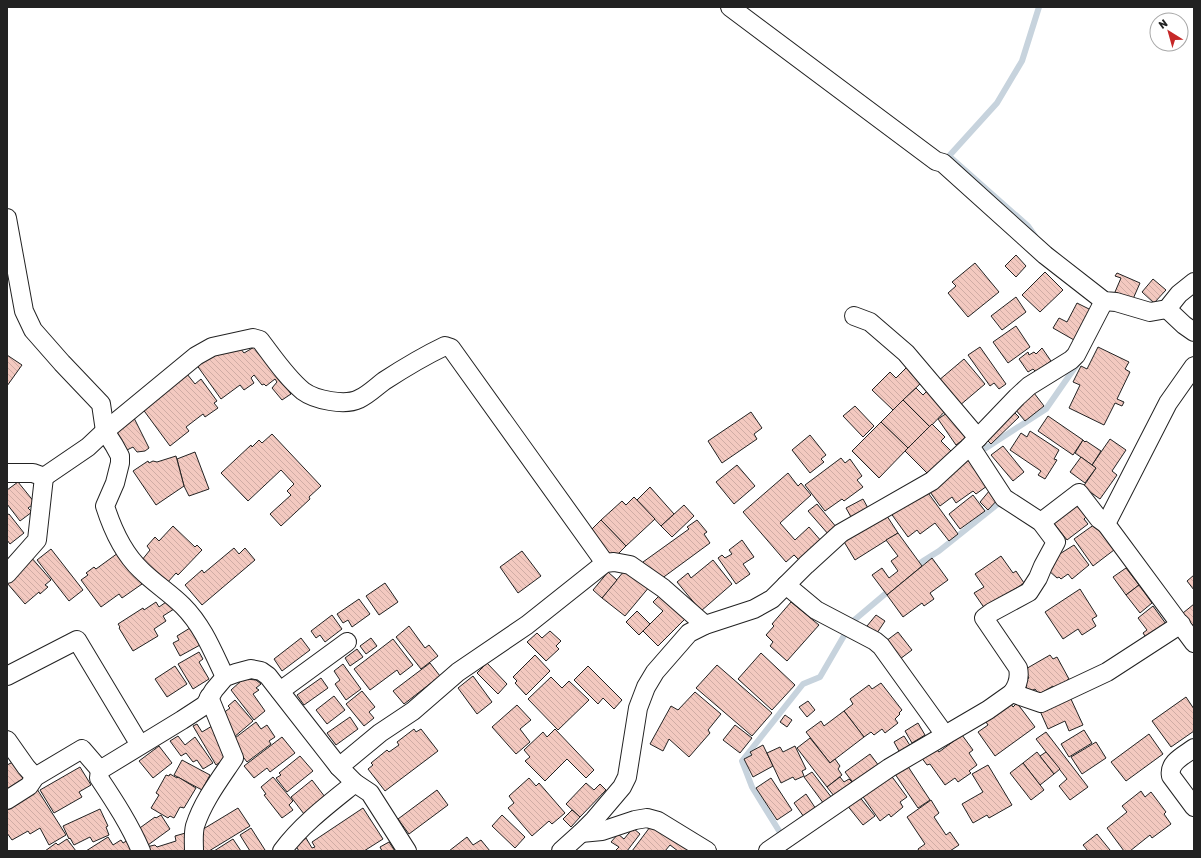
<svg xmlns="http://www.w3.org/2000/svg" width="1201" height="858" viewBox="0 0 1201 858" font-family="Rubik,sans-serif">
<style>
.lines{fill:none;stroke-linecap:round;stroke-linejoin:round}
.stream{stroke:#c7d3dd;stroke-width:6}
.building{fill:url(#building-back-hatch);stroke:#222}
.street-casing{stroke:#222;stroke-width:20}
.street{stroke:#fff;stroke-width:18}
</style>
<defs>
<pattern id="building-back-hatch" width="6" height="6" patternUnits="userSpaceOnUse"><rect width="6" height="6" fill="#f3c9c0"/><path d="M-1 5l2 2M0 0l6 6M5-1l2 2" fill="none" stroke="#d0aca5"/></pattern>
</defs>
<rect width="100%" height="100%" fill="#fff"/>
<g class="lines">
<g class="stream">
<path d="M1035,236L1028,226L949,156L997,103L1022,61L1039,7"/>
<path d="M986,448L1046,409L1078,363"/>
<path d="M914,568L923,561L939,551L999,503"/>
<path d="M781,834L752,787L742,761L803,684L820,677L852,622L891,589"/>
</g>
</g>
<g class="building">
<path d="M1016,255L1026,266L1016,277L1005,266Z"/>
<path d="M975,263L999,292L968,317L948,293L956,286L952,282Z"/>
<path d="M1045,272L1063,290L1040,312L1022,295Z"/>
<path d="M1117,273L1140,283L1133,299L1115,292L1121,278L1115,276Z"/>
<path d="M1153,279L1166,290L1154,303L1142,292Z"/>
<path d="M1016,297L1026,312L1002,330L991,316Z"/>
<path d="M1077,303L1091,310L1074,340L1053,328L1059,318L1067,322Z"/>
<path d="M1016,326L1030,347L1008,363L993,342Z"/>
<path d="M235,346L240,348L244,353L256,346L291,394L282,400L272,388L277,382L275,379L266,386L264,384L262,385L254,375L251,378L254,383L244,390L240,385L221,399L196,364Z"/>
<path d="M980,347L1006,384L999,389L994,383L990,386L968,355Z"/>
<path d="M1098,347L1129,362L1125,369L1130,372L1117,399L1124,402L1122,406L1115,403L1104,425L1069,408L1080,385L1073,382L1081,366L1087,369Z"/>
<path d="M1042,348L1051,361L1036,372L1033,369L1028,372L1019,359L1028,352L1029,355L1034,352L1036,354Z"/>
<path d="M7,355L22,365L7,386Z"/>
<path d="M964,359L985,384L959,406L938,381Z"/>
<path d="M908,366L923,381L893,410L872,390L890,372L896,378Z"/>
<path d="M187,374L195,384L201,379L217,401L214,403L218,408L205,417L203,414L186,427L189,431L170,446L142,408Z"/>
<path d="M916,388L923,395L929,389L948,408L930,427L903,400Z"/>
<path d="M1034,393L1044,406L1025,421L1015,409Z"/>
<path d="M903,400L930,427L908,448L881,422Z"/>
<path d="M855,406L874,426L863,437L843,416Z"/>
<path d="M950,411L968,436L956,445L938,419Z"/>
<path d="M1013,411L1019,417L991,444L985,438Z"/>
<path d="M751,412L762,428L754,434L757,439L722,463L708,441Z"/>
<path d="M1048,416L1083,440L1073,455L1038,431Z"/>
<path d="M134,418L149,448L145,451L137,452L133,447L125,451L111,430Z"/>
<path d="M881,422L908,448L879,478L852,451Z"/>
<path d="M932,424L945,437L941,441L952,452L929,475L905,451Z"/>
<path d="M1030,431L1059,450L1054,459L1057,460L1045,479L1038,475L1041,471L1010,450L1021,433L1027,437Z"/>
<path d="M272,434L321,486L309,497L310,499L281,526L270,514L291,495L287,491L294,484L281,470L248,501L221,473L251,445L252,447L259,440L262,443Z"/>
<path d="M810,435L826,455L821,459L824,462L810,473L792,450Z"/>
<path d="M1110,439L1126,450L1112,471L1117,475L1100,499L1083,487L1096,468L1092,465Z"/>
<path d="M1083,440L1085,442L1086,441L1101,451L1092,465L1075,453Z"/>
<path d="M1003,446L1024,472L1013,481L991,455Z"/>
<path d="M195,452L209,489L189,496L184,486L177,459Z"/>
<path d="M176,456L184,486L156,505L133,471L148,461L149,463L153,461L157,462Z"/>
<path d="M1081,457L1096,468L1085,483L1070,472Z"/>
<path d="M841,458L845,463L850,459L862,476L857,480L863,487L844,501L842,499L825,511L805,485Z"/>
<path d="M968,460L987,486L976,494L973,491L956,503L952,497L940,506L928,489Z"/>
<path d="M737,465L755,486L734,504L716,482Z"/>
<path d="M788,473L798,486L801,483L811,495L780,523L795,540L809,527L822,542L800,561L794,555L786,562L743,512Z"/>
<path d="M18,482L35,503L28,508L32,512L20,521L7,504V490Z"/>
<path d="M650,487L674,514L661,526L637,500Z"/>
<path d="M926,490L958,534L949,541L935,523L920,534L917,530L908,537L890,512Z"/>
<path d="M990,490L999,498L988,510L980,502Z"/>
<path d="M973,495L985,511L960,529L949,514Z"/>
<path d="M634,497L655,519L626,546L601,520L622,501L626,505Z"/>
<path d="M863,499L868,508L851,517L846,508Z"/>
<path d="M1077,503L1087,516L1084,519L1088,524L1067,540L1053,522Z"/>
<path d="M817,504L837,528L829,535L808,511Z"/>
<path d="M684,505L694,516L672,537L661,526Z"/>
<path d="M885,513L898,533L855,560L843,540Z"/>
<path d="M9,514L24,533L10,544L7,540V515Z"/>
<path d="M601,520L626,546L614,558L589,532Z"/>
<path d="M697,520L707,532L704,534L710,543L661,579L653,576L643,562L689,529L687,527Z"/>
<path d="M1095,524L1114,550L1093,566L1074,539Z"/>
<path d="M173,526L195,547L197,545L202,550L178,575L176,573L167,583L142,560L150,550L147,546L155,537L159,541Z"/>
<path d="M898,533L922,566L887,595L872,575L882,568L889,578L898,571L891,561L898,556L886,540Z"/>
<path d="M742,540L754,557L743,564L750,574L736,584L718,558L722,555L725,558L732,554L729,550Z"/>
<path d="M1074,545L1089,565L1072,579L1068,574L1061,579L1059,577L1057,578L1048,570L1058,555Z"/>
<path d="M234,548L239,554L245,548L255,560L202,605L185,585L202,570L204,573Z"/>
<path d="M51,549L83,590L69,601L37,560Z"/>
<path d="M522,551L541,576L518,593L500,567Z"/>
<path d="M118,553L142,584L122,598L119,594L101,607L81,580L88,575L86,573L94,567L96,569Z"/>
<path d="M30,556L51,580L45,585L48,587L40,594L39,592L25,604L7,583V581Z"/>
<path d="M1001,556L1013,573L1016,571L1024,583L985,609L974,593L984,587L975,574Z"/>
<path d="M932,558L948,580L930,593L934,599L924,606L922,603L903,617L887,595Z"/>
<path d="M713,560L732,584L701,611L677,582L688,573L691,578Z"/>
<path d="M1126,568L1139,585L1126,595L1113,577Z"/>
<path d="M624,571L628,574L631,571L650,586L625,616L602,598Z"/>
<path d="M608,572L617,580L602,598L593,590Z"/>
<path d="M1194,575V590L1187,581Z"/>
<path d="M385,583L398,602L379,615L366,596Z"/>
<path d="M1139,585L1152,603L1140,613L1126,595Z"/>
<path d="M1080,589L1097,616L1092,619L1096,626L1082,635L1078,629L1063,639L1045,612Z"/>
<path d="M661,594L686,618L658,646L643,631L663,611L653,602Z"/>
<path d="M359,599L370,614L352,627L348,620L343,623L337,614Z"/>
<path d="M169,600L174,609L163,616L166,621L154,629L158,636L133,651L119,628L120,627L118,624L143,608L144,610L156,602L159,607Z"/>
<path d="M791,602L819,625L787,661L770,646L773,642L766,635L774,626L772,624Z"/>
<path d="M1194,604V627L1183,613Z"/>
<path d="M1153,606L1166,624L1147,639L1143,633L1147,630L1138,618Z"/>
<path d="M637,611L650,624L639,635L626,622Z"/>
<path d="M332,615L342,629L325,642L320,635L316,638L311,631Z"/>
<path d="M876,615L885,621L877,633L867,626Z"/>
<path d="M409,626L425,648L429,645L438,656L421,669L396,637Z"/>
<path d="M190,628L200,645L180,656L173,643L179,640L177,636Z"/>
<path d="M550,631L561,641L556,646L559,649L546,661L527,642L537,633L542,638Z"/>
<path d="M898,632L912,650L900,659L886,641Z"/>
<path d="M301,638L310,650L282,671L274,659Z"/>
<path d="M371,638L377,646L366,654L360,646Z"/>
<path d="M393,639L413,665L400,675L397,670L370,690L354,669Z"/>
<path d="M357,649L363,657L350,666L345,658Z"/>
<path d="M199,652L203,659L199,662L209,679L193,689L178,664Z"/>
<path d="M761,653L795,685L772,710L738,679Z"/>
<path d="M535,655L550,671L526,695L515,683L517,681L513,677Z"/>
<path d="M1050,655L1053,659L1057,657L1069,679L1067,680L1069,683L1055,690L1053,686L1039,694L1035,689L1029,692L1023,681L1029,678L1024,670Z"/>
<path d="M430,663L440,676L404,704L393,691Z"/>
<path d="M487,663L507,684L498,694L477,673Z"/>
<path d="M343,664L361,689L346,700L335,684L340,680L334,671Z"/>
<path d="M717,665L772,713L752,736L696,688Z"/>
<path d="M175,666L187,684L167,697L155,679Z"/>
<path d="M588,666L622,700L614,709L603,698L598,704L574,680Z"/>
<path d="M473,676L492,702L477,714L458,688Z"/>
<path d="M551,677L562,688L569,681L589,700L558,730L528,699Z"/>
<path d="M321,678L328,688L304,705L297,695Z"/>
<path d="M246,679L256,680L261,684L256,688L259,690L253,694L265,711L254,720L231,690L241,681Z"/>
<path d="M881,683L902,710L899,713L900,714L895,719L898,723L885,733L882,729L874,735L871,732L864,737L844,711L853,704L850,699L869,685L872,689Z"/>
<path d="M362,691L375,707L369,712L374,718L364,726L346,704Z"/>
<path d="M695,692L721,714L708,730L710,733L689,757L669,739L663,751L650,744L671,706L678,710Z"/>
<path d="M334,696L345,710L327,724L316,710Z"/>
<path d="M1070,697L1083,725L1069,731L1065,721L1048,729L1040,711Z"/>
<path d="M1186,697L1194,709V731L1171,747L1152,721Z"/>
<path d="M235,700L253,721L233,738L222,714L230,708L228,706Z"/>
<path d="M808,701L815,710L807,717L799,707Z"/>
<path d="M1009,701L1013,707L1017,703L1035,727L995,756L978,732L988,725L984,719Z"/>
<path d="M517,705L531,720L520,729L530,742L516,754L492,727Z"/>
<path d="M844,711L864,737L830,763L806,732L821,721L824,726Z"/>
<path d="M785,715L792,720L787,727L780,722Z"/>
<path d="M350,717L358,729L336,745L327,733Z"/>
<path d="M256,722L261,729L267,725L275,737L269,741L271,744L247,762L231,741Z"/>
<path d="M918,723L925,735L912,743L905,731Z"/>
<path d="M197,724L202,732L212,726L229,756L216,765L193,726Z"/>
<path d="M735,725L752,738L740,753L723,740Z"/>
<path d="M414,729L416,732L421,729L438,751L385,791L368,769L373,765L371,763L387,750L389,752L399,745L397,742Z"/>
<path d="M555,729L594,770L586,778L567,759L545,781L525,761L530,757L524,750L543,732L547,737Z"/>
<path d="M1084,730L1092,743L1069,757L1061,744Z"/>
<path d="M1046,732L1088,787L1070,800L1059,786L1067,779L1036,739Z"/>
<path d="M1149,734L1163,754L1126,781L1111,762Z"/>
<path d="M962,735L973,750L969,753L977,765L969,771L971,773L958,782L955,778L945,785L930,764L927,765L921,757L935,747L939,752Z"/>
<path d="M178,736L185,745L195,737L213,763L203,769L197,760L193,762L186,753L181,756L170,741Z"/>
<path d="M904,736L911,747L900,753L894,742Z"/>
<path d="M282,737L295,753L270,772L267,768L254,778L244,766Z"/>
<path d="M810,738L830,763L835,759L840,766L838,769L842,775L827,787L797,748Z"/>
<path d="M1096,742L1106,758L1082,774L1071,757Z"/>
<path d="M763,745L773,766L753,777L744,759L752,755L750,752Z"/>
<path d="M159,746L172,763L153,778L139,761Z"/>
<path d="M795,746L806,769L802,771L804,776L795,780L793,777L781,783L767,753L780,747L783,752Z"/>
<path d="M1037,752L1054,774L1040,785L1023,763Z"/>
<path d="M1046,752L1060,769L1054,774L1040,756Z"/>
<path d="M870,754L879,766L854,784L845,772Z"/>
<path d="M300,756L313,771L287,792L276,778L281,775L279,773Z"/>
<path d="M182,760L210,775L202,790L174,775Z"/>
<path d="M13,762L26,783L7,795V765Z"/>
<path d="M1023,763L1044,790L1031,800L1010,773Z"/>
<path d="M907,765L930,800L918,808L895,774Z"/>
<path d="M988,765L1012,805L989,818L987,815L973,823L962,804L983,792L972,774Z"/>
<path d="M80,767L91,785L79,792L82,797L54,813L40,790Z"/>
<path d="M812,772L832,798L824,804L804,777Z"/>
<path d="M170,774L177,778L178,777L196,788L184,808L180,807L174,818L170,816L168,818L151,808L159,795L156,793L166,775L169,776Z"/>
<path d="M890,774L907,797L900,802L903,807L891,817L889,814L880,821L861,794Z"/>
<path d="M273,777L293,801L289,805L293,810L282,818L264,795L266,794L261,787Z"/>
<path d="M840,777L844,782L849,779L852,782L834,796L827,787Z"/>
<path d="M529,778L536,786L539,783L565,813L552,824L549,821L532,836L508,808L514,803L509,796Z"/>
<path d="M771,778L792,810L777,820L756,788Z"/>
<path d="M312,780L325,797L304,814L291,797Z"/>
<path d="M586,783L594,790L600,784L606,790L580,817L566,804Z"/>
<path d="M37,789L66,835L49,845L40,828L30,834L28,831L12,840L7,833V804Z"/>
<path d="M437,790L448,805L409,834L398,819Z"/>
<path d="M1141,791L1145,797L1151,792L1166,812L1164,814L1171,824L1152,838L1150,835L1130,851H1124L1107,828L1127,812L1122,806Z"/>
<path d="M806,794L816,809L804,817L794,803Z"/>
<path d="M858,795L875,816L863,825L846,804Z"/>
<path d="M931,800L939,813L934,817L946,835L950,832L959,845L950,851H919L918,849L925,844L907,817Z"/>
<path d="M238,808L250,826L209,851H201L200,831Z"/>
<path d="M363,808L383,839L364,851H299L295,845L306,838L312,848L315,847L312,842Z"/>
<path d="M100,809L108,826L106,827L109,835L93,842L90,837L74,845L70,838L69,839L63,826Z"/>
<path d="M572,810L580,817L571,827L563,819Z"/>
<path d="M161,815L170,829L148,845L137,830L155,817L156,818Z"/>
<path d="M502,815L525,837L515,848L492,826Z"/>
<path d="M653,823L691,851H678L670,845L665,851H632Z"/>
<path d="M251,828L265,850L263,851H250L240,835Z"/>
<path d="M633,828L640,834L627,851H617L616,850L619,847L611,842L618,834L624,839Z"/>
<path d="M189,832L190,851H147L146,847L155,845L157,847L176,841L175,836Z"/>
<path d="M1097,834L1110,850L1109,851H1088L1083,845Z"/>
<path d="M108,837L113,845L121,840L123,843L130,839L135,851H86Z"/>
<path d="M467,837L473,845L481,840L490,851H449Z"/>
<path d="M67,839L76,851H45L56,843L58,845Z"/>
<path d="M233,839L241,851H214Z"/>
<path d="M389,842L395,851H382L380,847Z"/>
</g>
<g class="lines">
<g class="street-casing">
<g id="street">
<path d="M730,7L936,161L943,163L1045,255L1104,301L1116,302L1150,312L1167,309L1179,294L1194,282"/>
<path d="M7,218L24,311L33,330L62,363L101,404L105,431L114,445L120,456V463L115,483L105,506C112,528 124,554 141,570C154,583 170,593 183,606C203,626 213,652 225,677"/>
<path d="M1167,309L1184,325L1194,332"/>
<path d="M854,316L870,322L906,353L978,438"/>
<path d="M1194,366L1168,403L1106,524L1194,643"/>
<path d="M970,446L1004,498L1041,522L1056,542L1043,566L1038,578L1029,592L992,612L984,618L1018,668C1020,677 1018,685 1012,693"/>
<path d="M7,473H33L44,477L88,447L105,431L196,356L212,347L253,338L260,340C273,357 286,377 303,391C315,400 345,406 359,399C368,395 376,387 384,381C404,368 424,356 445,346L451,348L605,563"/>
<path d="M1041,522L1079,493L1099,519L1106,524"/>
<path d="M7,574L37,540L44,477"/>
<path d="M786,585L816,610L875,641L881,646L945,735"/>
<path d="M7,676L77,640L140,745"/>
<path d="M280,691L347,642"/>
<path d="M7,740L26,767L35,777"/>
<path d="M1194,748C1185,755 1168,762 1171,776L1194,807"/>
<path d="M339,767L380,733L413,711L458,672L527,625L605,563L614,562L630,565L663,588L705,625"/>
<path d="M100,770L99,778C115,802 130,825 141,851"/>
<path d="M7,800L29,786L35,777L82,749L100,770L182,720L205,705L214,690L225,677L236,673L251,669L261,671L268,676L339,767L355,783L370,793L407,851"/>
<path d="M581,833L602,831L635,820L647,818L658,821L707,851"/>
<path d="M194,851C194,843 193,834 195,826C203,801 220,779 234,758L209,697"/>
<path d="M282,851C302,824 329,804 355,783"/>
<path d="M561,851L581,833L594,820L622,787L627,777L638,708L646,687L655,672L689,633L705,625L754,609L772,599L806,565L841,533L932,481L970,446L1017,397L1029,386L1071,360L1076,355L1104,301"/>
<path d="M768,851L889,768L988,710L1012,693L1041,703L1107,672L1181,624"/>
</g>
</g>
<use href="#street" class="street"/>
</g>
<rect width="1201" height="858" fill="none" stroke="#222222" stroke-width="16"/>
<g transform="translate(1169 32) rotate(323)"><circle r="19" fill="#ffffff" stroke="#a7a7a7"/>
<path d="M0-3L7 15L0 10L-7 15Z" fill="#c62828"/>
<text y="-6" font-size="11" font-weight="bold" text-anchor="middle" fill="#222222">N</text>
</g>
</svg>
